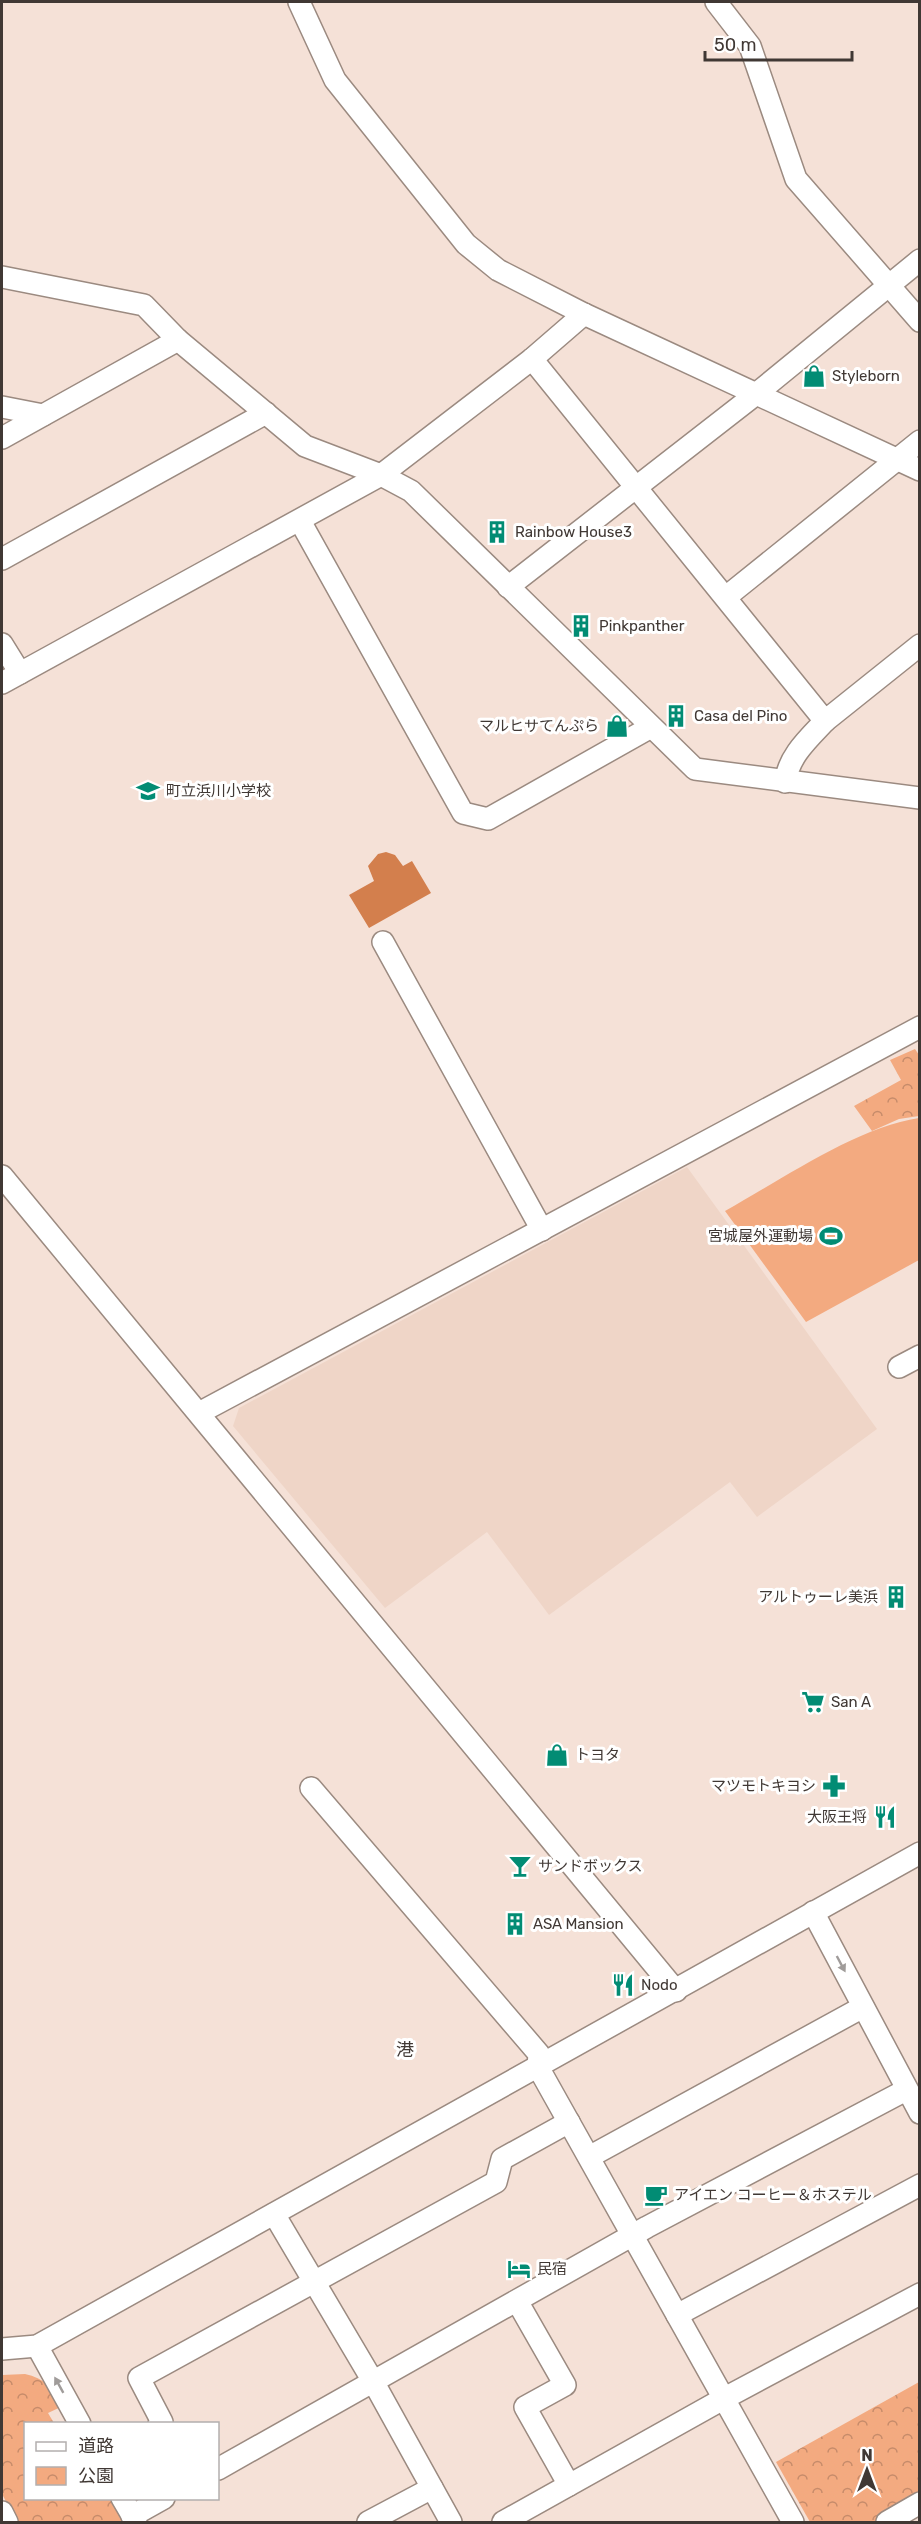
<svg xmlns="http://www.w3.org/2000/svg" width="921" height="2524" viewBox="0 0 921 2524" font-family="Rubik,'Noto Sans JP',sans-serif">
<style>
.built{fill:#efd5c7}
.park{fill:url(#park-crowns)}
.pitch{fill:#f3aa80}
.water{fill:#d37f4d}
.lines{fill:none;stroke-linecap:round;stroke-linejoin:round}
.minor-casing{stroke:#9b8a80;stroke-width:24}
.minor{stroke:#fff;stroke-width:21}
.oneway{fill:#a09c9a}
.labels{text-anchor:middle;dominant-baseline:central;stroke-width:6;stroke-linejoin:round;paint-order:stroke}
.poi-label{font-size:15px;fill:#403834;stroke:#fff;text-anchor:start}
.quarter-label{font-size:18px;fill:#403834;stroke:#fff}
</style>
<defs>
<pattern id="park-crowns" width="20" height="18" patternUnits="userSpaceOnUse" patternTransform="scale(1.5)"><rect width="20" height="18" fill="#f3aa80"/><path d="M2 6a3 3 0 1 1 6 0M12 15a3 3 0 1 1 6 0" fill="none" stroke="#c68b6a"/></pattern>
</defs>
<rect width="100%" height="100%" fill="#f5e1d7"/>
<path class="built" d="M687,1167L877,1429L757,1517L730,1482L549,1615L487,1532L385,1608L233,1426L239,1408Z"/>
<g class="park">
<path d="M915,1049L919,1055V1116L899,1119L872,1131L854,1106L901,1080L890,1060Z"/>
<path d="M25,2374C44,2378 54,2389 65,2405L48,2413L54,2423L26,2424V2498L117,2499L129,2522H17L2,2494V2375Z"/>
<path d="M919,2382V2496L873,2522H810L776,2462Z"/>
</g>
<path class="pitch" d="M919,1118V1260L806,1322L725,1211C781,1180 857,1127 919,1118Z"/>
<path class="water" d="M386,852L395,855L403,866L412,861L431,893L369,928L349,895L374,881L368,866L378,854Z"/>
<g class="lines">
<g class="minor-casing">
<g id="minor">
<path d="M299,2L335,80L466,244L498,270L584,314L920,470"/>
<path d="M716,2L750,46L796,179L920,321"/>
<path d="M2,277L144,305L178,340L305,446L381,475L411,491L695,769L920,798"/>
<path d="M532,359L825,721L920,645"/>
<path d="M2,407L43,415"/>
<path d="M2,438L178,340"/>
<path d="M300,521L463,813L488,819L651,727"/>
<path d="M2,559L266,413"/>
<path d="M508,587L756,394L920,260"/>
<path d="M726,597L920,441"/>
<path d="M2,644L20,673"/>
<path d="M2,683L381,475L532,359L584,314"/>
<path d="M785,782C789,756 807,740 825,721"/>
<path d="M383,942L542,1230"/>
<path d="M2,1176L676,1991"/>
<path d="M899,1367L920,1356"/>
<path d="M199,1413L920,1027"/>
<path d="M311,1788L539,2054L538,2067L793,2522"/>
<path d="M813,1912L920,2113"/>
<path d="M589,2157L863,2007"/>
<path d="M274,2214L374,2383L451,2522"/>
<path d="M517,2301L565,2385L525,2407L569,2485"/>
<path d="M677,2315L920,2185"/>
<path d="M37,2346L80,2424"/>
<path d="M2,2349L37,2346L920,1853"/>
<path d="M159,2424L162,2422L139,2378L496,2182L502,2159L569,2122"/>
<path d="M218,2469L647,2227L906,2090"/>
<path d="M122,2498L136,2522"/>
<path d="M2,2512L7,2522"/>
<path d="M132,2516L164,2498"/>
<path d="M368,2522L432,2488"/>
<path d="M503,2522L723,2399L920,2294"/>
<path d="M887,2522L920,2503"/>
</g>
</g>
<use href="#minor" class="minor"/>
</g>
<defs><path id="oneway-solid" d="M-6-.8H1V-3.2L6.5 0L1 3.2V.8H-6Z" transform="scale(1.5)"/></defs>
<g class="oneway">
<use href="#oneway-solid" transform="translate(841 1964) rotate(62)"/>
<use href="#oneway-solid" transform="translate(59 2385) rotate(-119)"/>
</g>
<defs>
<g id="shop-bare" transform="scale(1.8)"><path d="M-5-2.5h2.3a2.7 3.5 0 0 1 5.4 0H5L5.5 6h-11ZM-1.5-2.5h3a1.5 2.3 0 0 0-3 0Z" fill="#028c74" stroke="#fff" stroke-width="2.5" paint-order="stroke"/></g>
<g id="building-bare" transform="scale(1.8)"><path d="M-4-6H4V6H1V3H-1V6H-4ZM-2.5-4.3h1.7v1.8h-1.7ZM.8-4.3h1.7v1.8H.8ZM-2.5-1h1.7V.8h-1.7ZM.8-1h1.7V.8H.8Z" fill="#028c74" stroke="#fff" stroke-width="2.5" paint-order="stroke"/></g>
<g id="school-bare" transform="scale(1.8)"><path d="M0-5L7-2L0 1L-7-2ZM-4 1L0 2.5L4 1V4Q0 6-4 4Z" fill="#028c74" stroke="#fff" stroke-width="2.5" paint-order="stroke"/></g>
<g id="stadium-bare" transform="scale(1.8)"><path d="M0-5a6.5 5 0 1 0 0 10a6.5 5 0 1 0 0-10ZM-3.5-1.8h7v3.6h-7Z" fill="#028c74" stroke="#fff" stroke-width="2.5" paint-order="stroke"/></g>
<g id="supermarket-bare" transform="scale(1.8)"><path d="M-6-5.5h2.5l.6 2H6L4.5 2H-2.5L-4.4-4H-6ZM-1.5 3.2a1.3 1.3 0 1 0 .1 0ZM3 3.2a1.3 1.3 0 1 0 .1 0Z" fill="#028c74" stroke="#fff" stroke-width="2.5" paint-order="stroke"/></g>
<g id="pharmacy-bare" transform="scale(1.8)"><path d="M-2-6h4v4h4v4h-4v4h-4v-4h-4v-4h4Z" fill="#028c74" stroke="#fff" stroke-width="2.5" paint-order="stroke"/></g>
<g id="restaurant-bare" transform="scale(1.8)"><path d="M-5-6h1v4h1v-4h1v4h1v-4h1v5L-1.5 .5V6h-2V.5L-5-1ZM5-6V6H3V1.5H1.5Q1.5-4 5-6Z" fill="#028c74" stroke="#fff" stroke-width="2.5" paint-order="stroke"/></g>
<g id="bar-bare" transform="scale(1.8)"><path d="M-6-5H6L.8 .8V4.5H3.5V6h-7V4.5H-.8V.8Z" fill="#028c74" stroke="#fff" stroke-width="2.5" paint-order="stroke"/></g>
<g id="cafe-bare" transform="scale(1.8)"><path d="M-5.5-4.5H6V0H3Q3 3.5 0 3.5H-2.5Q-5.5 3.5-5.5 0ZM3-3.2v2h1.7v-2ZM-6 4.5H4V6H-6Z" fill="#028c74" stroke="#fff" stroke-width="2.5" paint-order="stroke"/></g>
<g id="hotel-bare" transform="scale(1.8)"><path d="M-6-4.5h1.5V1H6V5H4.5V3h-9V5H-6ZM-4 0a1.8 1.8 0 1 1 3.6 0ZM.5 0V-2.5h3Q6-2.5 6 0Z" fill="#028c74" stroke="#fff" stroke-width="2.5" paint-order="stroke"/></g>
</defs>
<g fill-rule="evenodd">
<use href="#shop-bare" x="814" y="376"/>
<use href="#building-bare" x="497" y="532"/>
<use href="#building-bare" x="581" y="626"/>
<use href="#building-bare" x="676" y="716"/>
<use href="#shop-bare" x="617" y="726"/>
<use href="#school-bare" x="148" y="791"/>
<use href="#stadium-bare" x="831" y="1236"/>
<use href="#building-bare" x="896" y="1597"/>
<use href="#supermarket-bare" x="813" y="1702"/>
<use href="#shop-bare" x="557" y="1755"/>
<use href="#pharmacy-bare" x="834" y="1786"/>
<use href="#restaurant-bare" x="885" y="1817"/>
<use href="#bar-bare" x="520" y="1866"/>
<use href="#building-bare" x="515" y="1924"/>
<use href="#restaurant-bare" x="623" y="1985"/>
<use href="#cafe-bare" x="656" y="2195"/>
<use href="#hotel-bare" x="519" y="2269"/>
</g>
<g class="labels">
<g class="poi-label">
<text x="832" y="376">Styleborn</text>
<text x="515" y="532">Rainbow House3</text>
<text x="599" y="626">Pinkpanther</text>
<text x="694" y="716">Casa del Pino</text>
<text x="599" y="726" text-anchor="end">マルヒサてんぷら</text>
<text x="166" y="791">町立浜川小学校</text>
<text x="813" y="1236" text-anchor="end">宮城屋外運動場</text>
<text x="878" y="1597" text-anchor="end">アルトゥーレ美浜</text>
<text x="831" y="1702">San A</text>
<text x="575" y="1755">トヨタ</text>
<text x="816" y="1786" text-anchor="end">マツモトキヨシ</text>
<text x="867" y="1817" text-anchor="end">大阪王将</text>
<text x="538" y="1866">サンドボックス</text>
<text x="533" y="1924">ASA Mansion</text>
<text x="641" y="1985">Nodo</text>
<text x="674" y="2195">アイエン コーヒー＆ホステル</text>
<text x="537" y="2269">民宿</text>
</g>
<g class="quarter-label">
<text x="405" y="2050">港</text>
</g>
</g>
<rect width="921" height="2524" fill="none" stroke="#403834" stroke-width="6"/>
<rect x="24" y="2422" width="195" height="78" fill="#ffffff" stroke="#b3afae" stroke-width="1.5"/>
<rect x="36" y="2442" width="30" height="9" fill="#ffffff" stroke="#b3afae" stroke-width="1.5"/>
<text x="78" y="2452" font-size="18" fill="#403834">道路</text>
<rect x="36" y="2467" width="30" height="18" fill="url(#park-crowns)" stroke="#b3afae" stroke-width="1.5"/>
<text x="78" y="2482" font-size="18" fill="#403834">公園</text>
<g transform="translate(867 2470)" stroke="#ffffff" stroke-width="4.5" paint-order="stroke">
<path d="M0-4.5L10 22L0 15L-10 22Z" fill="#403834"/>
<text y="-9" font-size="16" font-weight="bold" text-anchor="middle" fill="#403834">N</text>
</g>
<path d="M705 51v9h147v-9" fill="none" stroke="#403834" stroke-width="3"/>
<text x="714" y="51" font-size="18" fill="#403834" stroke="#ffffff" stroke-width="4.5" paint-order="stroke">50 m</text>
</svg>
